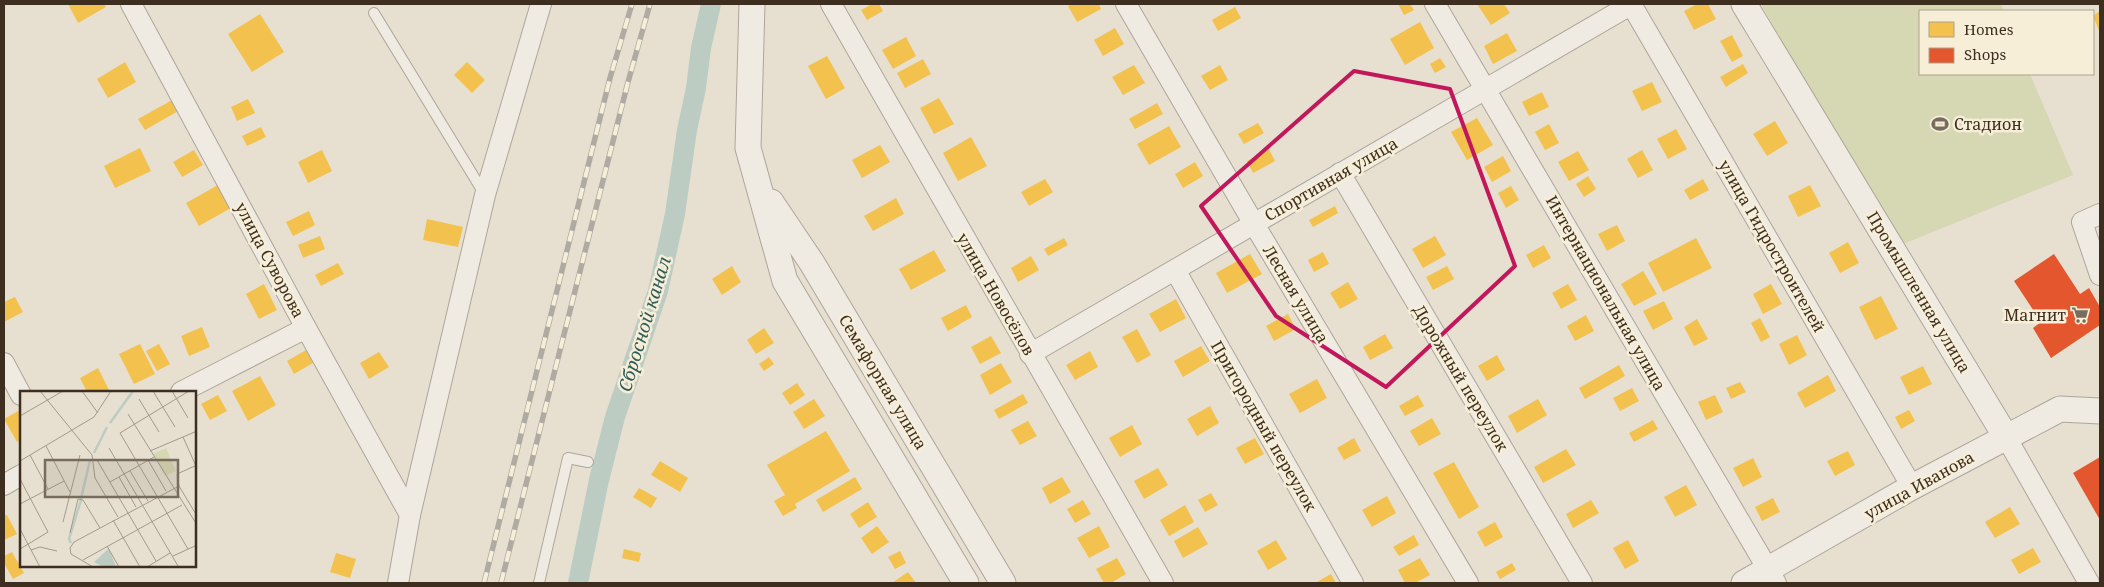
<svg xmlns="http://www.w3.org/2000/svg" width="2104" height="587" viewBox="0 0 2104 587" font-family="'Noto Serif',serif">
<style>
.green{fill:#d6d7b3}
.homes{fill:#f2c14e}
.shops{fill:#e4572e}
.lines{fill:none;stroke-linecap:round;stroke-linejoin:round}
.canal{stroke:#bcccc2;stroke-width:20}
.service-casing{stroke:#ada599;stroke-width:12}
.minor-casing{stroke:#ada599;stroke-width:22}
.tertiary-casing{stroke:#ada599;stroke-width:27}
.service{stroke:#efebe3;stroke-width:10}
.minor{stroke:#efebe3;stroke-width:20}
.tertiary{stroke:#efebe3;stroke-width:25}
.rail-casing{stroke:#afaaa2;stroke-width:5.5}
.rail{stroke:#f7eed8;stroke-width:4;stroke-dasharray:11;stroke-linecap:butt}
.marked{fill:none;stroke:#c2185b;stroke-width:4;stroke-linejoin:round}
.labels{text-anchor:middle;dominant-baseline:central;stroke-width:5;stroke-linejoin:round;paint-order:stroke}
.poi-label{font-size:16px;fill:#3d2e20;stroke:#f7eed8;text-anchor:start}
.street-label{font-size:16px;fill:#3d2e20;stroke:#f7eed8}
.water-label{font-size:18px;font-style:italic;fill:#2f5d5a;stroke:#f7eed8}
.inset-river{fill:none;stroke:#bcccc2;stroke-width:2.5}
.inset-road{fill:none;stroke:#a3998a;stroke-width:1}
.view{fill:#786c5e;fill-opacity:0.15;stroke:#786c5e;stroke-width:2.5}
.inset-edge{fill:none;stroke:#3d2e20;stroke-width:2.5}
</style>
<rect width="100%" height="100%" fill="#e7e0d1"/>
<path class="green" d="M1761,4H2001L2004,11H1920V74H2030L2073,175L1896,247Z"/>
<g class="homes">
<path d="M68,4H104L106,7L78,23Z"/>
<path d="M872,4H879L883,11L867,20L861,10Z"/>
<path d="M1073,4H1099L1101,9L1077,22L1068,6Z"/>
<path d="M1398,4H1410L1414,10L1404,15Z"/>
<path d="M1477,4H1504L1510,13L1491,25Z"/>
<path d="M1697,4H1708L1716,19L1694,30L1684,11Z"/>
<path d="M1235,7L1241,18L1218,31L1212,20Z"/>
<path d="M2100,11V33L2093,16Z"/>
<path d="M260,14L284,52L252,72L228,34Z"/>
<path d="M1420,22L1434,48L1405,65L1390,39Z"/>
<path d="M1115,28L1124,44L1103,56L1094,40Z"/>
<path d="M1507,33L1517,51L1493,64L1484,46Z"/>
<path d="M1732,35L1743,56L1732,62L1720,41Z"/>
<path d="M906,37L916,56L893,69L882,50Z"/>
<path d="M827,56L845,88L826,99L808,66Z"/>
<path d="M1440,58L1446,67L1435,73L1430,64Z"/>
<path d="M923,59L931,74L905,88L897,73Z"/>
<path d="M125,62L136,82L108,98L97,79Z"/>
<path d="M467,62L485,80L472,93L454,75Z"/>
<path d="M1743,64L1748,73L1726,87L1720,77Z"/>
<path d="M1134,65L1145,83L1123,95L1112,77Z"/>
<path d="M1220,65L1228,80L1210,90L1201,76Z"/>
<path d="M1652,82L1662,102L1642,111L1632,91Z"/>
<path d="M1542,92L1549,107L1529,116L1522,102Z"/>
<path d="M939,98L954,124L934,134L920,108Z"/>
<path d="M174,99L180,110L145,130L138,119Z"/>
<path d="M248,99L255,113L237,121L231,107Z"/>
<path d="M1157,103L1163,114L1135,129L1129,119Z"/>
<path d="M1477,118L1493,145L1467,160L1451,132Z"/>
<path d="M1775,121L1788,143L1767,156L1753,134Z"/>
<path d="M1258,123L1264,133L1244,144L1238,134Z"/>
<path d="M1549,124L1559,143L1545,150L1535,132Z"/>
<path d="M1169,126L1181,147L1149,165L1137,144Z"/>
<path d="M261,127L266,137L247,146L242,136Z"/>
<path d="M1676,129L1687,149L1668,159L1657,139Z"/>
<path d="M971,137L987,166L958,181L943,153Z"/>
<path d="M880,145L890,162L862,178L852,160Z"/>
<path d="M140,148L151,171L115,188L104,166Z"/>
<path d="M1269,149L1275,161L1253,173L1247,161Z"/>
<path d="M194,150L203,165L182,177L173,162Z"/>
<path d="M322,150L332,171L308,183L298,162Z"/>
<path d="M1642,150L1653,170L1638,178L1627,159Z"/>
<path d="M1578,151L1589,170L1569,181L1558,162Z"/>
<path d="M1503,156L1511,171L1492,182L1484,167Z"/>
<path d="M1195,162L1203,176L1183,188L1175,174Z"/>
<path d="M1588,176L1596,189L1584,197L1576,184Z"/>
<path d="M1045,179L1053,192L1029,206L1021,192Z"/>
<path d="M1703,179L1709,190L1690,200L1684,190Z"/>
<path d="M218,185L231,208L199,226L186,203Z"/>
<path d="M1810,185L1821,206L1798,217L1788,196Z"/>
<path d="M1511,186L1519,200L1506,208L1498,193Z"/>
<path d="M896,198L904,214L873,231L864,216Z"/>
<path d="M1335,206L1338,213L1313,227L1309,220Z"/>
<path d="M309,211L315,225L293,236L286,222Z"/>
<path d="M427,219L463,227L458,247L423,240Z"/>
<path d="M1617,225L1625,241L1607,251L1598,234Z"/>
<path d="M320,236L325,249L303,258L298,245Z"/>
<path d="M1435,236L1446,255L1423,268L1412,249Z"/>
<path d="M1064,238L1068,245L1048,256L1044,249Z"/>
<path d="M1696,238L1712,268L1663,292L1648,263Z"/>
<path d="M1848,242L1859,263L1840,273L1829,253Z"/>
<path d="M1544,245L1551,258L1533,268L1526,255Z"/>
<path d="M934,250L946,271L911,290L899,269Z"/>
<path d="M1323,252L1329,264L1314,272L1308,260Z"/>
<path d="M1250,254L1262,274L1227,293L1216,273Z"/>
<path d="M1031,256L1039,270L1018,282L1011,268Z"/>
<path d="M338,263L344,274L321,286L315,275Z"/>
<path d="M732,266L741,282L722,295L712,279Z"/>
<path d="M1447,266L1454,279L1433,290L1426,277Z"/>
<path d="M1643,271L1657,294L1634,306L1621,284Z"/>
<path d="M1348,282L1358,299L1340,309L1330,293Z"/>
<path d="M264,284L277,310L259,319L246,294Z"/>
<path d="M1568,284L1577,300L1561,309L1552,293Z"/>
<path d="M1771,284L1782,304L1763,314L1753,294Z"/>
<path d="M1881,296L1898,329L1875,340L1859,307Z"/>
<path d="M15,297L23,312L4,322V302Z"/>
<path d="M1176,299L1186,318L1160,332L1149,314Z"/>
<path d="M1664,301L1673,319L1653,330L1643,311Z"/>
<path d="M966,305L972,317L948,331L941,318Z"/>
<path d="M1288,314L1296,329L1274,341L1266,326Z"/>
<path d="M1586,315L1594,331L1575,341L1567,326Z"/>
<path d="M1760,318L1770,337L1761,342L1751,323Z"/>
<path d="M1697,319L1708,339L1694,346L1684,327Z"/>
<path d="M202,327L210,347L189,356L181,336Z"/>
<path d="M764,328L774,343L756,354L747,340Z"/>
<path d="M1137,329L1151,355L1137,363L1122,337Z"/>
<path d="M1385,334L1393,348L1370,360L1363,347Z"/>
<path d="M1797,335L1807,355L1789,365L1779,344Z"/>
<path d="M991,336L1001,353L980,364L971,347Z"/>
<path d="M140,344L155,374L134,384L119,354Z"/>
<path d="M159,344L170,364L157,371L146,351Z"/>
<path d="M1201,346L1210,361L1183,377L1174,361Z"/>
<path d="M306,350L313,363L294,374L287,361Z"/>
<path d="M1090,351L1098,367L1075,380L1066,365Z"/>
<path d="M379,352L389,367L369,379L360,363Z"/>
<path d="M1497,355L1505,370L1487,381L1478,366Z"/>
<path d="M769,357L774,364L764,371L759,364Z"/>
<path d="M1001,363L1012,382L990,395L980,375Z"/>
<path d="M1619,365L1625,376L1585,399L1579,388Z"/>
<path d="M1923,366L1932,384L1909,395L1900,377Z"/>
<path d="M98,368L110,392H87L80,378Z"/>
<path d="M1828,375L1836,391L1805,408L1797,393Z"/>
<path d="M260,376L276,405L248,421L232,391Z"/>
<path d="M1317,379L1327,398L1300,413L1289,394Z"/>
<path d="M1740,382L1746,392L1731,399L1726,388Z"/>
<path d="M797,383L805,395L790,405L782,393Z"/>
<path d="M1632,388L1639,401L1620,411L1613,398Z"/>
<path d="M1023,394L1028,403L999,419L994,410Z"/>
<path d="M218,395L227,411L210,420L201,404Z"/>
<path d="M1418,395L1424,406L1405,416L1399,406Z"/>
<path d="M1715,395L1723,412L1706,420L1698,402Z"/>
<path d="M814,399L825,416L804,429L793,412Z"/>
<path d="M1538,399L1547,415L1517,433L1508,416Z"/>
<path d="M1210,406L1219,423L1197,436L1187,419Z"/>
<path d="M20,410L21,439L17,442L4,419Z"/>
<path d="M1909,410L1915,421L1901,429L1895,417Z"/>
<path d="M1432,418L1441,434L1419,446L1410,431Z"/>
<path d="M1653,420L1658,429L1634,442L1629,433Z"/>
<path d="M1028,421L1037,436L1020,445L1011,430Z"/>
<path d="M1132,425L1142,444L1120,457L1109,438Z"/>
<path d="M826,431L850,471L795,504L797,508L783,516L774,501L785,495L767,465Z"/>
<path d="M1255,438L1264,454L1245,464L1236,448Z"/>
<path d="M1354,438L1361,451L1344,460L1337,448Z"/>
<path d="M1566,449L1576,465L1543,483L1534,467Z"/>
<path d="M1848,451L1855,465L1835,476L1827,461Z"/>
<path d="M1753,458L1762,477L1743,487L1733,468Z"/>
<path d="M660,461L688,478L680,492L651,475Z"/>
<path d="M1454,462L1479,507L1459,519L1433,473Z"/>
<path d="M1158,468L1168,485L1144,499L1134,481Z"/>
<path d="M855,477L862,489L823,512L816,500Z"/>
<path d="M1062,477L1071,492L1050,504L1042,488Z"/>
<path d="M1686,485L1697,505L1675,517L1664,497Z"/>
<path d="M639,488L657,498L651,508L633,497Z"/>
<path d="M1211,493L1218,505L1205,512L1198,500Z"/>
<path d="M1387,496L1396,513L1372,527L1362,510Z"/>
<path d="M1773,498L1780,512L1762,521L1755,507Z"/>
<path d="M1083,500L1091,514L1075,523L1067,509Z"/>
<path d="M1591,500L1599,513L1573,528L1566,514Z"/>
<path d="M868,502L877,517L859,528L850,514Z"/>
<path d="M1185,505L1194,522L1169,536L1160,520Z"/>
<path d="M2010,507L2020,524L1995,538L1985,522Z"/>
<path d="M7,515L17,534L4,540V516Z"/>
<path d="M1495,522L1503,537L1485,547L1477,532Z"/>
<path d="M877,526L889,542L872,554L861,538Z"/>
<path d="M1099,526L1110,547L1089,558L1077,538Z"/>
<path d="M1198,527L1208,544L1183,558L1174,541Z"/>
<path d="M1414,535L1419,545L1399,556L1393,547Z"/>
<path d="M1276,540L1287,559L1268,570L1257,551Z"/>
<path d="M1628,540L1639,561L1625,569L1613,548Z"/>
<path d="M2033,548L2041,562L2019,574L2011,560Z"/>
<path d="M624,549L641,553L639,562L622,558Z"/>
<path d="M900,551L906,563L895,569L888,557Z"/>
<path d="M12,552L24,573L13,579L4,563V556Z"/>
<path d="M336,553L356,559L350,578L330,572Z"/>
<path d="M1117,558L1126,574L1111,583H1104L1096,569Z"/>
<path d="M1420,558L1430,575L1415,583H1405L1398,570Z"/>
<path d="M1512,563L1516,570L1500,579L1496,572Z"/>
<path d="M908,572L916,583H892Z"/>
<path d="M1331,574L1336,583H1315Z"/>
</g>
<g class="shops">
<path d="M2054,254L2080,294L2089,288L2100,307V325L2051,358L2033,328L2041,322L2014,281Z"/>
<path d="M2100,457V520L2073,473Z"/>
</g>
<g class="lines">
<path class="canal" d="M578,583L599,480L615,417L658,291L675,214L687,130L696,88L701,48L711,4"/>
<g class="service-casing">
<g id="service">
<path d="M374,13L485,195"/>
<path d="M539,583L568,458L588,462"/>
</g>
</g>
<g class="minor-casing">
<g id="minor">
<path d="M131,4L306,328L410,515"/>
<path d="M831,4L1163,583"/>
<path d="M1126,4L1254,224L1468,583"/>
<path d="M1435,4L1776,583"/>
<path d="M1631,4L1912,487"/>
<path d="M1340,173L1582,583"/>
<path d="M2100,214L2082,222L2100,275"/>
<path d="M1175,270L1353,583"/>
<path d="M1030,354L1632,4"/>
<path d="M4,363L21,395"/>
<path d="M181,392L306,328"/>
<path d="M2006,437L2089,583"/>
<path d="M4,485L21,475"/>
<path d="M398,583L410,515L485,195L541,4"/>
</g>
</g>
<g class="tertiary-casing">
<g id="tertiary">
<path d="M752,4L748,148L785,281L966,583"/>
<path d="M1744,4L2006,437"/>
<path d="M771,202L812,263L1003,583"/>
<path d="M1744,583L1912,487L2060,409L2100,411"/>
</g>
</g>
<use href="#service" class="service"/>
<use href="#minor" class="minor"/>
<use href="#tertiary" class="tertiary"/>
<g class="rail-casing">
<g id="rail">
<path d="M484,583L610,78L632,4"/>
<path d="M501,583L628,82L650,4"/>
</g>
</g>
<use href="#rail" class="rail"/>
</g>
<path class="marked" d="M1354,71L1450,89L1515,266L1386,387L1276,316L1201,206Z"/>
<defs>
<g id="stadium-bare" transform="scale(1.35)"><path d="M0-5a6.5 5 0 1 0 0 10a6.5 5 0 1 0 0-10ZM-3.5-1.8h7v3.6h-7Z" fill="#786c5e" stroke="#f7eed8" stroke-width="2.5" paint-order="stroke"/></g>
<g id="supermarket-bare" transform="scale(1.35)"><path d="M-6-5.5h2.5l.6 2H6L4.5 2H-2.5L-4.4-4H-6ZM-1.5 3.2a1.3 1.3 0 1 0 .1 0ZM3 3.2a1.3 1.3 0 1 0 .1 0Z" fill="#786c5e" stroke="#f7eed8" stroke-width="2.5" paint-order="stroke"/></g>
</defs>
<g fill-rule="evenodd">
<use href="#stadium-bare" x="1940" y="124"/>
<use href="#supermarket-bare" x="2080" y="315"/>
</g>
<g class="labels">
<g class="poi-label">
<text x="1954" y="124">Стадион</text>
<text x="2066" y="315" text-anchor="end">Магнит</text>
</g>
<g class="street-label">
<text transform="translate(1331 179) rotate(-30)">Спортивная улица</text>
<text transform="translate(1772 246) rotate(60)">улица Гидростроителей</text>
<text transform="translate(270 260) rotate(62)">улица Суворова</text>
<text transform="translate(1919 292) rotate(59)">Промышленная улица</text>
<text transform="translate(1606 293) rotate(60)">Интернациональная улица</text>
<text transform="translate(996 294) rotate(60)">улица Новосёлов</text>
<text transform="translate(1296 294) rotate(59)">Лесная улица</text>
<text transform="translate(1461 378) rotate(59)">Дорожный переулок</text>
<text transform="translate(883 382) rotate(59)">Семафорная улица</text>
<text transform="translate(1264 426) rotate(60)">Пригородный переулок</text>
<text transform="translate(1919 485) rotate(-29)">улица Иванова</text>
</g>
<g class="water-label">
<text transform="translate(644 324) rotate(-73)">Сбросной канал</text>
</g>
</g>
<g transform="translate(20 391)">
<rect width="176" height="176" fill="#e7e0d1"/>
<path d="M146,57L156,80L145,85L133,63Z" fill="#d6d7b3"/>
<path d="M88,158L90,160L96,176H83L74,171Z" fill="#bcccc2"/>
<path class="inset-river" d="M90,32L113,0M74,62L87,36M61,108L70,69M51,152L49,148L61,109"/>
<path class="inset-road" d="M20,0L72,64L75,87L98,126M62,0L78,22M133,0L155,36M152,0L168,27M119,8L139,41M108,23L177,134M0,25L43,0M163,46L176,75M26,55L50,101M89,57L158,175M130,60L177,40M10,64L28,98M77,69L136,170M128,69L146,100M0,70L74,26L91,0M177,74L157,83L159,95L177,125M110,80L128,110M99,86L116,116M0,88L28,141L0,158M90,91L134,66M0,113L44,90M93,129L120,176M43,131L60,64M0,138L20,176M50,142L58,108L63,109L80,137M87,155L99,176M168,158L100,42L169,0M11,159L20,156L37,160M153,165L177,154M63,169L162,114M73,176L51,163L50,157L54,151L159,95M127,176L150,162"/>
<path class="view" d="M25,69H158V106H25Z"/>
<rect width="176" height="176" class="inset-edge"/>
</g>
<rect width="2104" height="587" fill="none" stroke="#3d2e20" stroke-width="10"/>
<rect x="1919" y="10" width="175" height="65" fill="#f7eed8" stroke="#ada18e"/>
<rect x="1929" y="22" width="25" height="15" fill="#f2c14e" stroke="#ada18e"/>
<text x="1964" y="35" font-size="15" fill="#3d2e20">Homes</text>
<rect x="1929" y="48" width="25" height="15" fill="#e4572e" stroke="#ada18e"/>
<text x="1964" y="60" font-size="15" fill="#3d2e20">Shops</text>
</svg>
